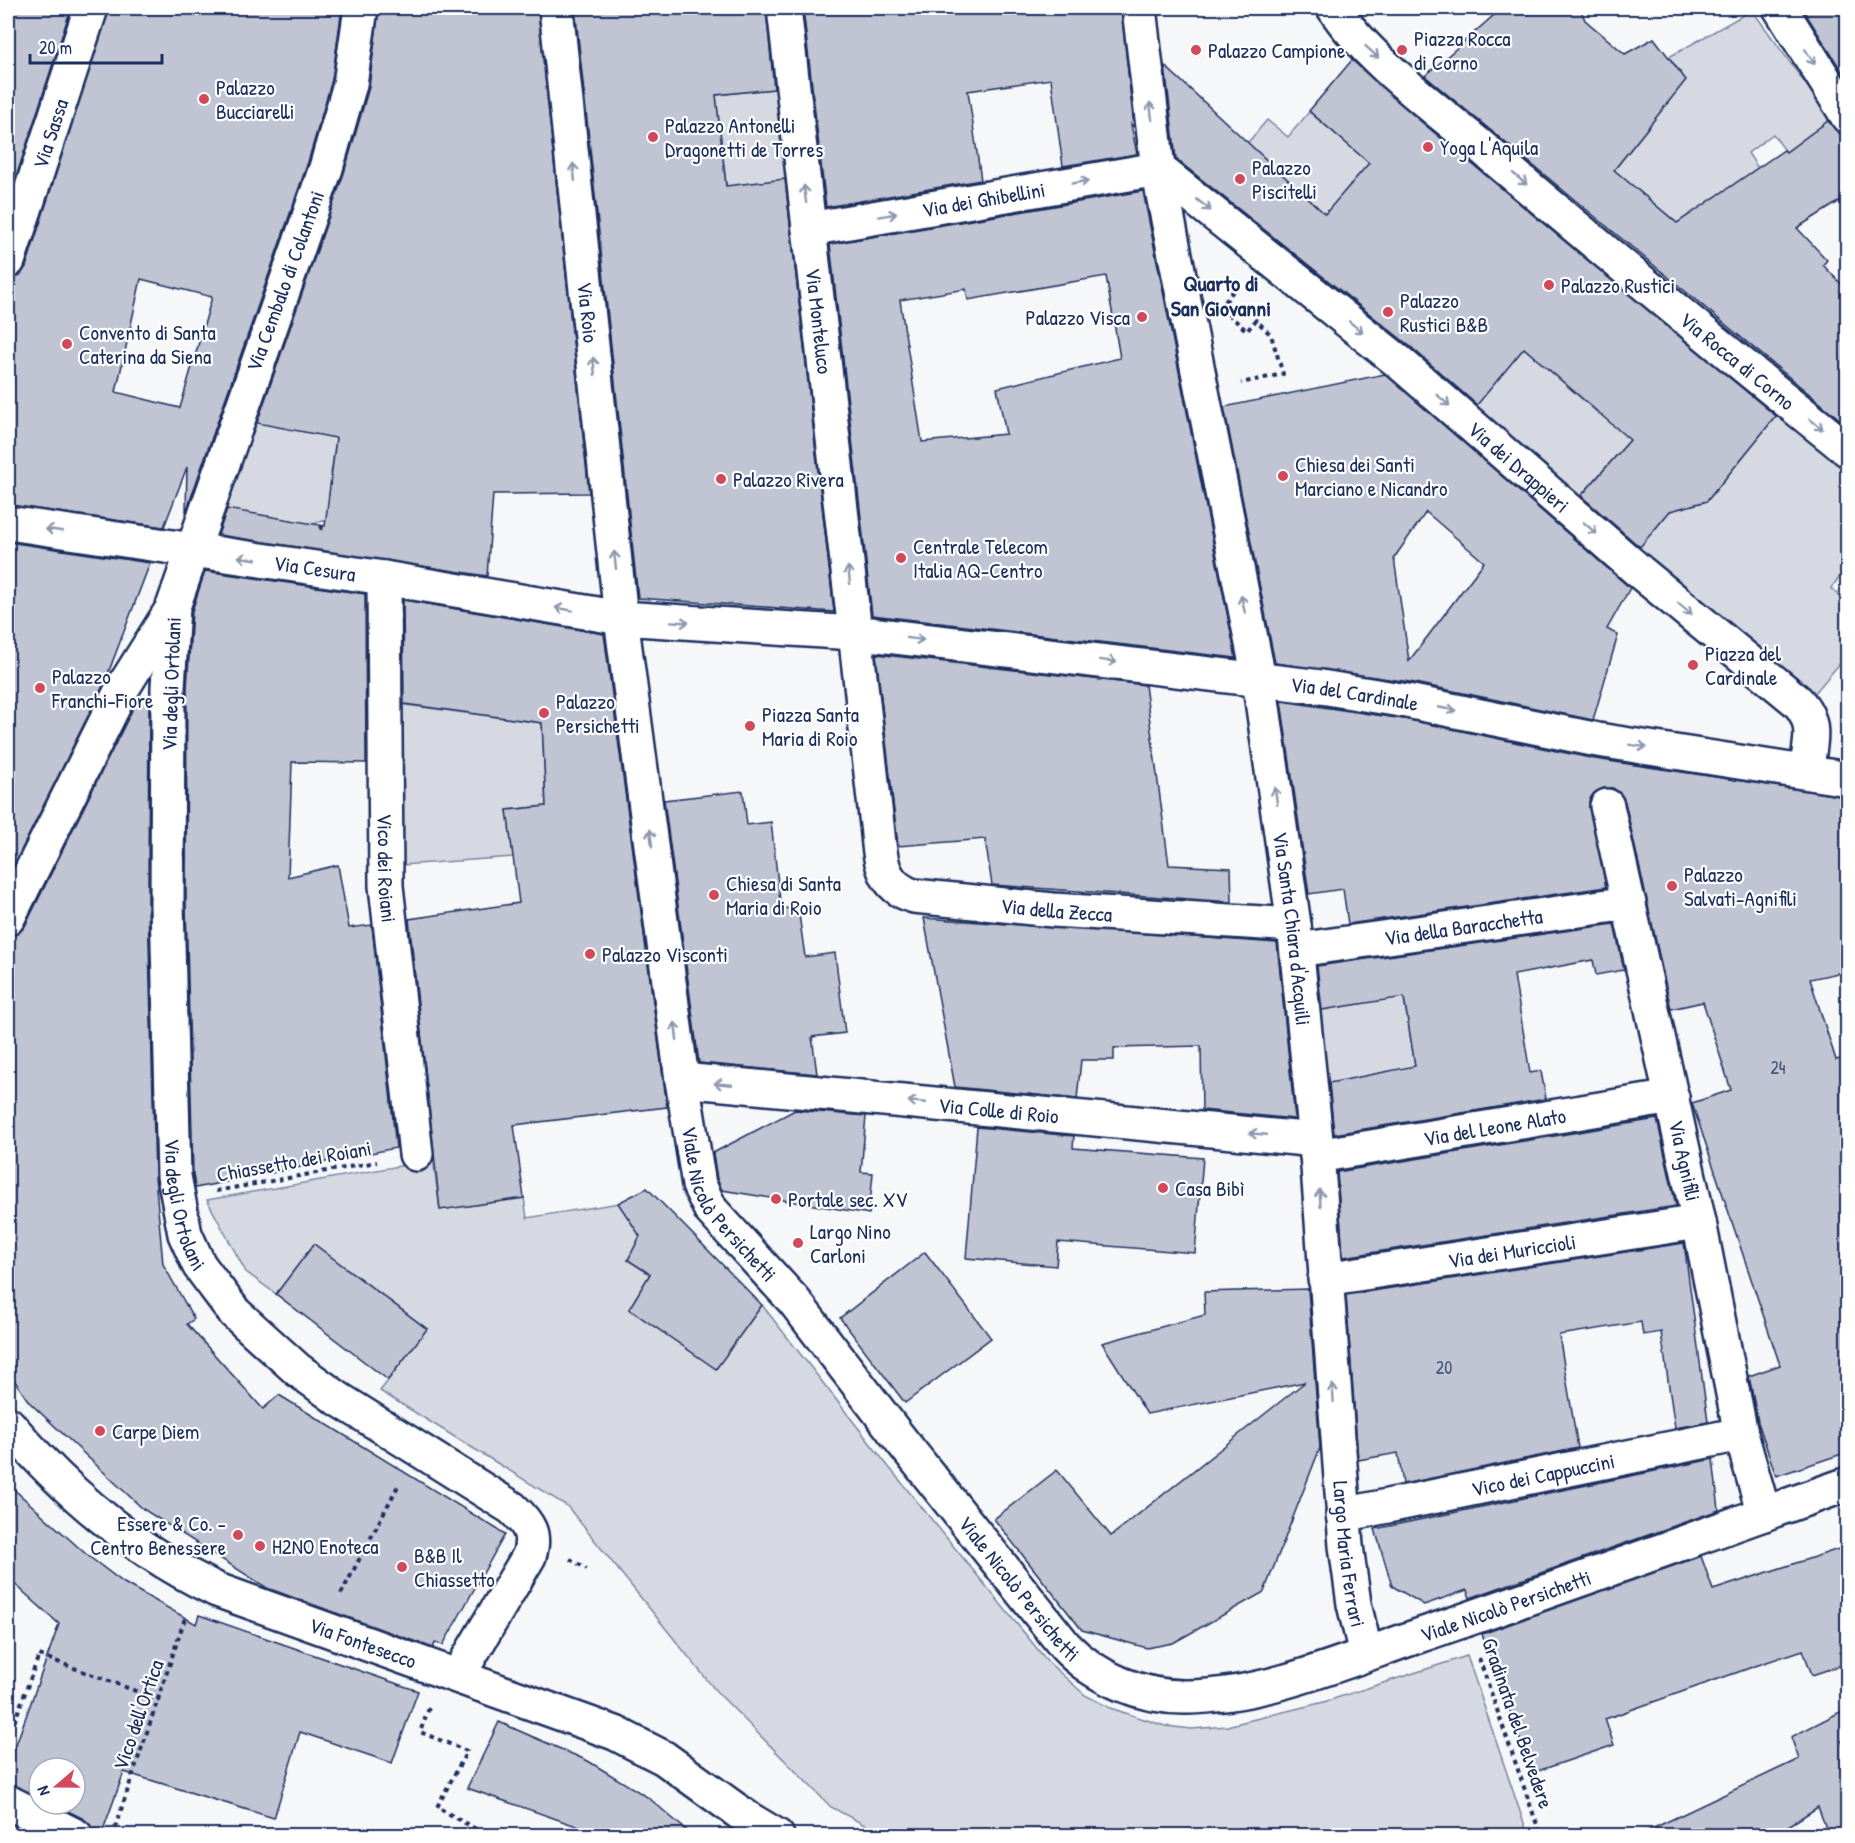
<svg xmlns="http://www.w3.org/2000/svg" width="1855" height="1843" viewBox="0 0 1855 1843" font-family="'Patrick Hand',sans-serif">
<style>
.green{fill:#d6d9e2;stroke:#7884a0;stroke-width:1.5}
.building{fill:#c0c4d3;stroke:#1b2f5e;stroke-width:1.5;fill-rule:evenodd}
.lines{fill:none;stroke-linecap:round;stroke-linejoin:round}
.street-casing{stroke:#1b2f5e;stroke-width:38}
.path{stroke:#1b2f5e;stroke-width:4;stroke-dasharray:4.5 4.5;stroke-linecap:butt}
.street{stroke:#fff;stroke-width:33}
.oneway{stroke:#8d97ae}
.poi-dot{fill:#d1495b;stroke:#fff;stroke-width:2}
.labels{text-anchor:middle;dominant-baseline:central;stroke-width:4.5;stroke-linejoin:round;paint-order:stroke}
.number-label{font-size:18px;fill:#44547b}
.poi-label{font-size:21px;fill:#1b2f5e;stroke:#fff;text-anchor:start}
.street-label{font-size:21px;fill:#1b2f5e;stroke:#fff}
.neighbourhood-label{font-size:22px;font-weight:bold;fill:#1b2f5e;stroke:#fff}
</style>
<rect width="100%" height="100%" fill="#f6f7f9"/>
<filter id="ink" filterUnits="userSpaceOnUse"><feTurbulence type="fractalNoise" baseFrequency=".0167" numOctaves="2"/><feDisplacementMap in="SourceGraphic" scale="12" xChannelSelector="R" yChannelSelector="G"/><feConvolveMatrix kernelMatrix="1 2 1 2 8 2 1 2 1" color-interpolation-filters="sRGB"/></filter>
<g filter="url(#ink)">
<g class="green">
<path d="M1752,10L1831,119L1786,152L1773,134L1748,153L1758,168L1677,223L1614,170L1685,80L1669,57Z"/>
<path d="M780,88L790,179L743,184L746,216L730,218L716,95Z"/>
<path d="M1309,112L1367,161L1398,155L1325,214L1245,146L1267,120L1288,137Z"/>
<path d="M1524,348L1599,414L1620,391L1640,429L1575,502L1470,412Z"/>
<path d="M1780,410L1847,462V568L1831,588L1847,602V655L1814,694L1625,547L1642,527L1651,534L1670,511L1707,501Z"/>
<path d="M241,419L336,438L331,474L341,478L331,523L323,521L312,524L249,513L242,544L201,539Z"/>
<path d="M398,704L542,723L546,806L507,810L513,857L402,865Z"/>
<path d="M1407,949L1415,996L1404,999L1426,1130L1395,1134L1386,1072L1326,1084L1317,1011L1365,1003L1395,958L1394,950Z"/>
<path d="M433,1160L440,1210L524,1198L527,1218L619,1203L640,1236L628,1260L650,1274L629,1309L716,1368L762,1305L888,1466L1048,1662L1085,1695L1110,1708L1165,1726L1192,1729L1227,1726L1324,1702L1467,1656L1528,1835H883L831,1807L716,1691L567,1506L380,1391L427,1329L314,1244L276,1294L246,1272L207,1200Z"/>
</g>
<g class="building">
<path d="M8,8H71L8,202Z"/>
<path d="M109,8H342L332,80L308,162L186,512L187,467L164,527L8,505V279L20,275L26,267ZM141,279L212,297L180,408L116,392Z"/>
<path d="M379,8H538L589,493L493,494L487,576L218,535L227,509L325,526L336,438L257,423L344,173L369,87Z"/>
<path d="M575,8H766L774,89L716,95L726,186L785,179L834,612L638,598Z"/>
<path d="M803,8H1121L1134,127L1131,124L1137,154L1063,166L1051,79L968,91L981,180L826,207Z"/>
<path d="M1502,8H1580L1585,20L1625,54L1654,38L1686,80L1614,170L1677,223L1784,150L1786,152L1828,121L1839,133L1848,136V196L1797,228L1827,260L1823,265L1848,291V426L1425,76Z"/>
<path d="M1802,8H1848V81Z"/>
<path d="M1352,60L1418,119L1776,416L1707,501L1670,511L1640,547L1581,496L1630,440L1524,348L1477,405L1411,347L1176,159L1165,66L1325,214L1369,163L1309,111Z"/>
<path d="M1143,191L1236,658L872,615L830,244ZM1106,276L1120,358L997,388L1006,434L922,442L900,300L966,289L968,300Z"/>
<path d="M1385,374L1630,588L1607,629L1618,635L1593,720L1410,682L1275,663L1224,407ZM1426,512L1484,562L1409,661L1394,558Z"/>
<path d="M8,542L150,563L104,684L8,877Z"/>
<path d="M205,571L365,594L366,763L292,762L288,877L338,865L349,928L372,925L396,1148L195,1188L193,1174L186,904L187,688L192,611Z"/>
<path d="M403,600L604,634L667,1107L514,1125L524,1198L440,1210L409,919L519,903L507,810L546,806L542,723L404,704Z"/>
<path d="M876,654L1145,685L1169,865L1231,868L1232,902L992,885L985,839L898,846Z"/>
<path d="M149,696L148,904L155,1176L163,1264L194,1319L187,1324L263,1409L279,1395L505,1534L443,1645L435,1643L433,1648L267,1588L143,1509L29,1402L8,1371V936L18,934L25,926L138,698Z"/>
<path d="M1281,701L1404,719L1595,759L1848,797V971L1810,979L1836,1060L1848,1057V1452L1776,1476L1758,1422L1749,1376L1780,1365L1692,1103L1731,1090L1703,1002L1671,1009L1625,802L1621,794L1613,788H1604L1594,793L1589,801L1606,887L1348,924L1343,889L1309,894Z"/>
<path d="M743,791L747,825L771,822L781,909L798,907L805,957L835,953L845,1033L812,1037L817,1074L699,1063L664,800Z"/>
<path d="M924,918L1277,943L1295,1119L1202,1110L1201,1046L1114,1048V1060H1081L1077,1099L955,1087Z"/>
<path d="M1614,924L1624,970L1596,975L1593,960L1514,975L1530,1073L1541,1071L1546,1099L1334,1134L1329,1083L1415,1066L1404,997L1322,1010L1317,966Z"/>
<path d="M795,1110L866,1116L861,1172L873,1173L869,1214L722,1190L717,1179L713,1153Z"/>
<path d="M1657,1119L1676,1206L1343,1257L1337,1172Z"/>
<path d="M977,1127L1074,1136L1073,1148L1203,1158L1195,1253L1058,1242L1056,1266L966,1258Z"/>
<path d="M647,1188L762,1305L716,1369L629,1309L650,1274L628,1260L640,1236L618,1203Z"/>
<path d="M1684,1243L1708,1422L1675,1428L1661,1332L1643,1335L1641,1322L1559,1335L1578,1448L1403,1484L1398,1453L1358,1460L1346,1295Z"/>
<path d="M314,1244L427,1329L388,1380L276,1294Z"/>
<path d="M925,1252L991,1338L905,1403L840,1318Z"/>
<path d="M1308,1289L1320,1448L1264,1592L1173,1643L1147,1648L1082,1630L994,1519L1057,1470L1111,1536L1305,1382L1147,1414L1102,1343L1205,1315L1204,1292Z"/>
<path d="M1713,1459L1719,1510L1470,1598L1467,1590L1424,1605L1392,1586L1375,1529Z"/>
<path d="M8,1484L87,1555L124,1583L196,1624L199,1615L418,1691L392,1763L300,1732L274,1818L124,1772L102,1833L93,1829L84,1819L54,1804H75V1768H39V1797L8,1783V1767L59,1624L8,1578Z"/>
<path d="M1848,1546V1663L1812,1675L1803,1650L1761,1664L1605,1719L1614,1745L1532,1773L1482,1634L1701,1556L1713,1590Z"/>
<path d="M1848,1708V1836H1829L1818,1807L1773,1836H1637L1799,1759L1791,1737Z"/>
<path d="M499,1722L588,1761L649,1798L693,1836H605L467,1788Z"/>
</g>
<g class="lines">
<g class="street-casing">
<g id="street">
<path id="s1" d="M361,8L350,84L326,168L173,607L168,687L167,904L174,1176L185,1234L199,1265L235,1313L298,1370L337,1398L512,1508C529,1524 536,1534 529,1556L458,1676"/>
<path id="s2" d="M556,8L621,618L682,1080L699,1185L711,1210L795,1302L900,1439L1065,1646C1095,1678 1143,1698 1187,1697C1265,1696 1343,1662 1415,1637C1560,1588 1703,1535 1848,1484"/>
<path id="s3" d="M784,8L876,817C881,850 876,885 914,896L1053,910L1294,925"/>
<path id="s4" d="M1139,8L1158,169L1259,679L1294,925L1316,1140L1346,1546L1354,1604L1366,1654"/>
<path id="s5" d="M1334,8C1367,60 1445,115 1493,157C1610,256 1728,354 1848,450"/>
<path d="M1780,8L1848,117"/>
<path id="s6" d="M1158,169L1399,362L1640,572L1797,701C1818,722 1810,745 1806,771"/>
<path id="s7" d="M809,229L1158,169"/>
<path id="s8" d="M8,261L91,8"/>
<path id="s9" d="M8,523L384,578L621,618L870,634L1321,687L1407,701L1598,740L1848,779"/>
<path id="s10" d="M384,578L386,886L416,1154"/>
<path id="s11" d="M1607,806L1699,1222L1741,1434L1764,1514"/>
<path d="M8,918L122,689L172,609"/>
<path id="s12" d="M1297,950L1629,903"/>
<path id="s13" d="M682,1080L1316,1140"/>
<path id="s14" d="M1317,1156L1672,1097"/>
<path id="s15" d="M1325,1279L1699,1222"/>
<path id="s16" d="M8,1424C67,1494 135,1551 217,1590L615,1733L664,1758L747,1818L777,1836"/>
<path id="s17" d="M1343,1515L1741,1434"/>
<path d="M8,1802L76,1836"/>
</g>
</g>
<g class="path">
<path d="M1225,302L1238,284"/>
<path d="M1228,314L1247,331L1256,320L1271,335L1283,374L1241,383"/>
<path d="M321,530L323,521"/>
<path d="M216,1191L377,1162"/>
<path d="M570,1559L587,1569"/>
<path d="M341,1594L399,1484"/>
<path d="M1479,1658L1541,1836"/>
<path d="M429,1708L420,1732L467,1751L437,1807L488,1836"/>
<path d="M1848,1734L1842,1738L1848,1754"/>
<path d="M8,1739L39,1655L160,1700"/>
<path d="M115,1828L185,1618"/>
</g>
<use href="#street" class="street"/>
</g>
<defs><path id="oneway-shaft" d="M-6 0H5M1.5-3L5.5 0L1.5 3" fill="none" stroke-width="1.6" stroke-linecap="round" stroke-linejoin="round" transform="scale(1.5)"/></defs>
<g class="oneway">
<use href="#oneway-shaft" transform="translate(1372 52) rotate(42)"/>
<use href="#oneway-shaft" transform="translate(1810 57) rotate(58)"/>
<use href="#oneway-shaft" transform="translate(1151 111) rotate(-97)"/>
<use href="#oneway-shaft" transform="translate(574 172) rotate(-96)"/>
<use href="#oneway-shaft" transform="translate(1520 179) rotate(40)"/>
<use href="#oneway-shaft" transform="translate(1080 182) rotate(-10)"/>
<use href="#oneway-shaft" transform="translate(805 194) rotate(-97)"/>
<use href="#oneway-shaft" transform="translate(1204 205) rotate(39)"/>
<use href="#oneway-shaft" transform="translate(888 215) rotate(-10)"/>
<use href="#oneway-shaft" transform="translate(1356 327) rotate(39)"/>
<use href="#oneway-shaft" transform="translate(594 366) rotate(-96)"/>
<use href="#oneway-shaft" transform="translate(1443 400) rotate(41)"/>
<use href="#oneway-shaft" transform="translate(1816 424) rotate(39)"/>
<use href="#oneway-shaft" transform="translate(1590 528) rotate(41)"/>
<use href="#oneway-shaft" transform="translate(54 530) rotate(-172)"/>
<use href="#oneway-shaft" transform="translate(247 558) rotate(-172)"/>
<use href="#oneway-shaft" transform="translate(615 560) rotate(-96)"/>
<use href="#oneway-shaft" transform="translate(849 575) rotate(-97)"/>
<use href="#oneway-shaft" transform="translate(1243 604) rotate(-102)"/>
<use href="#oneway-shaft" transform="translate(564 609) rotate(-170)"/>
<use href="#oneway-shaft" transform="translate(1685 609) rotate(40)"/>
<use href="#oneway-shaft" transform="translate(680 622) rotate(4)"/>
<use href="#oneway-shaft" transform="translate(915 639) rotate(7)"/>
<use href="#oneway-shaft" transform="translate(1108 661) rotate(7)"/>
<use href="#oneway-shaft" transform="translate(1447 709) rotate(11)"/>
<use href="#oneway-shaft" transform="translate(1638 746) rotate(9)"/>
<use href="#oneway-shaft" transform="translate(1276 796) rotate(-98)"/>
<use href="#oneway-shaft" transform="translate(651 838) rotate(-97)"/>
<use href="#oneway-shaft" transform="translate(676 1031) rotate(-97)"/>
<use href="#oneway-shaft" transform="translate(723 1084) rotate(-175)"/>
<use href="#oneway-shaft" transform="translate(917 1102) rotate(-175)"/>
<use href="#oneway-shaft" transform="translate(1258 1134) rotate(-175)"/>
<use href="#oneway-shaft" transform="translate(1320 1198) rotate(-94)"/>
<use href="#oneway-shaft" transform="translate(1333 1393) rotate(-94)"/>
</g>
</g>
<g class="poi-dot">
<circle cx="1196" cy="50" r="6"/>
<circle cx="1402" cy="50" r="6"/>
<circle cx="204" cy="99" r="6"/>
<circle cx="653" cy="137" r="6"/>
<circle cx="1428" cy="147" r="6"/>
<circle cx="1240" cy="179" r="6"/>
<circle cx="1549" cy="285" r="6"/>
<circle cx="1388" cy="312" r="6"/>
<circle cx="1142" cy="317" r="6"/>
<circle cx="67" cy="344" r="6"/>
<circle cx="1283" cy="476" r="6"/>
<circle cx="721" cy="479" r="6"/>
<circle cx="901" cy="558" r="6"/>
<circle cx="1693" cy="665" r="6"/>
<circle cx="40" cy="688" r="6"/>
<circle cx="544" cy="713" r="6"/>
<circle cx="750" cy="726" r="6"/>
<circle cx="1672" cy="886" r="6"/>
<circle cx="714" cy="895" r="6"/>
<circle cx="590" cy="954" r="6"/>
<circle cx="1163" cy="1188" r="6"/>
<circle cx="776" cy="1199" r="6"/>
<circle cx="798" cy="1243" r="6"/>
<circle cx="100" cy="1431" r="6"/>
<circle cx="238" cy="1535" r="6"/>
<circle cx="260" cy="1546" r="6"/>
<circle cx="402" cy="1567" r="6"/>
</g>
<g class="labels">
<g class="number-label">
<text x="1778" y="1067">24</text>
<text x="1444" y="1367">20</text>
</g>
<g class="poi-label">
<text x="1414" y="38">Piazza Rocca<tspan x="1414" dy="24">di Corno</tspan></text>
<text x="1208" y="50">Palazzo Campione</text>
<text x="216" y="87">Palazzo<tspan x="216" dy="24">Bucciarelli</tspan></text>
<text x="665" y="125">Palazzo Antonelli<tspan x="665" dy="24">Dragonetti de Torres</tspan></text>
<text x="1440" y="147">Yoga L'Aquila</text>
<text x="1252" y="167">Palazzo<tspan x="1252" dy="24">Piscitelli</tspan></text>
<text x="1561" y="285">Palazzo Rustici</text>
<text x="1400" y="300">Palazzo<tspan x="1400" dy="24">Rustici B&amp;B</tspan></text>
<text x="1130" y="317" text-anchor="end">Palazzo Visca</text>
<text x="79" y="332">Convento di Santa<tspan x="79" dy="24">Caterina da Siena</tspan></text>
<text x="1295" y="464">Chiesa dei Santi<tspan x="1295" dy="24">Marciano e Nicandro</tspan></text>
<text x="733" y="479">Palazzo Rivera</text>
<text x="913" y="546">Centrale Telecom<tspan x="913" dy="24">Italia AQ-Centro</tspan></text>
<text x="1705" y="653">Piazza del<tspan x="1705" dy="24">Cardinale</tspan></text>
<text x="52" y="676">Palazzo<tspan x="52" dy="24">Franchi-Fiore</tspan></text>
<text x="556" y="701">Palazzo<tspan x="556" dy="24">Persichetti</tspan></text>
<text x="762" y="714">Piazza Santa<tspan x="762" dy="24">Maria di Roio</tspan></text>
<text x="1684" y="874">Palazzo<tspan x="1684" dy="24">Salvati-Agnifili</tspan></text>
<text x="726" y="883">Chiesa di Santa<tspan x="726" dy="24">Maria di Roio</tspan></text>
<text x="602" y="954">Palazzo Visconti</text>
<text x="1175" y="1188">Casa Bibì</text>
<text x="788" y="1199">Portale sec. XV</text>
<text x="810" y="1231">Largo Nino<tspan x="810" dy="24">Carloni</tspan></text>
<text x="112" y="1431">Carpe Diem</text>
<text x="226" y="1523" text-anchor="end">Essere &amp; Co. -<tspan x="226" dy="24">Centro Benessere</tspan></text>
<text x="272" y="1546">H2NO Enoteca</text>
<text x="414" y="1555">B&amp;B Il<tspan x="414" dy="24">Chiassetto</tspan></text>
</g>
<g class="street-label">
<text stroke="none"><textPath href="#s8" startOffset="134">Via Sassa</textPath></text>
<text stroke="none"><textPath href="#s7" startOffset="177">Via dei Ghibellini</textPath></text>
<text transform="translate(285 281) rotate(-70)">Via Cembalo di Colantoni</text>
<text stroke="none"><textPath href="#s2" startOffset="306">Via Roio</textPath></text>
<text stroke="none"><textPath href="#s3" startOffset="315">Via Monteluco</textPath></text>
<text stroke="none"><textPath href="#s5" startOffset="537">Via Rocca di Corno</textPath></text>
<text stroke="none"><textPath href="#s6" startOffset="468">Via dei Drappieri</textPath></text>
<text stroke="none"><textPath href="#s9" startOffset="310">Via Cesura</textPath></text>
<text transform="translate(171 684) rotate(-88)">Via degli Ortolani</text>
<text stroke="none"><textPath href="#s9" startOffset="1358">Via del Cardinale</textPath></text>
<text stroke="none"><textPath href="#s10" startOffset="290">Vico dei Roiani</textPath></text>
<text stroke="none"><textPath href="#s3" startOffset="1052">Via della Zecca</textPath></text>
<text stroke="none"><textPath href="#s12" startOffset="168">Via della Baracchetta</textPath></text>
<text stroke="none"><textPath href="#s4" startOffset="934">Via Santa Chiara d'Acquili</textPath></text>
<text stroke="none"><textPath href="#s13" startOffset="318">Via Colle di Roio</textPath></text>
<text stroke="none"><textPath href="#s14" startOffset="180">Via del Leone Alato</textPath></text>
<text stroke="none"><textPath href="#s11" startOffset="363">Via Agnifili</textPath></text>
<text transform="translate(294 1161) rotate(-10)">Chiassetto dei Roiani</text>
<text stroke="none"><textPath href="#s2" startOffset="1216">Viale Nicolò Persichetti</textPath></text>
<text stroke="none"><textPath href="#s1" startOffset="1228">Via degli Ortolani</textPath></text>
<text stroke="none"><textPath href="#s15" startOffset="189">Via dei Muriccioli</textPath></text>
<text stroke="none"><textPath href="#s17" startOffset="204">Vico dei Cappuccini</textPath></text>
<text stroke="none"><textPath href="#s4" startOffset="1562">Largo Maria Ferrari</textPath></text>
<text stroke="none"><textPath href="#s2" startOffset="1702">Viale Nicolò Persichetti</textPath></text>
<text stroke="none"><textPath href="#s2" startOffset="2244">Viale Nicolò Persichetti</textPath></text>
<text stroke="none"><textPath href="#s16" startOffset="424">Via Fontesecco</textPath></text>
<text transform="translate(138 1715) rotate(-71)">Vico dell'Ortica</text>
<text transform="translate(1518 1723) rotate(71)">Gradinata del Belvedere</text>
</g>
<g class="neighbourhood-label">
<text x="1221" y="283">Quarto di<tspan x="1221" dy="25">San Giovanni</tspan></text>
</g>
</g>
<rect width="1855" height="1843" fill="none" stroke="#fff" stroke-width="30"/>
<rect x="15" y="15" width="1825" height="1813" fill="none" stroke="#1b2f5e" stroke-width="2" filter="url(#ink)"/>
<g transform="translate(57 1786) rotate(250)"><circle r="28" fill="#ffffff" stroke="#a4acbf" stroke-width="1.5"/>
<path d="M0-4.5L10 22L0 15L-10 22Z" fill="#d1495b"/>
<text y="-9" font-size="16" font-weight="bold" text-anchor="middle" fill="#1b2f5e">N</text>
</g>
<path d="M30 54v9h132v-9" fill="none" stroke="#1b2f5e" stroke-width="3"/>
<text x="39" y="54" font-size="18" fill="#1b2f5e" stroke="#ffffff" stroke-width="4.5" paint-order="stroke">20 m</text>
</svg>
